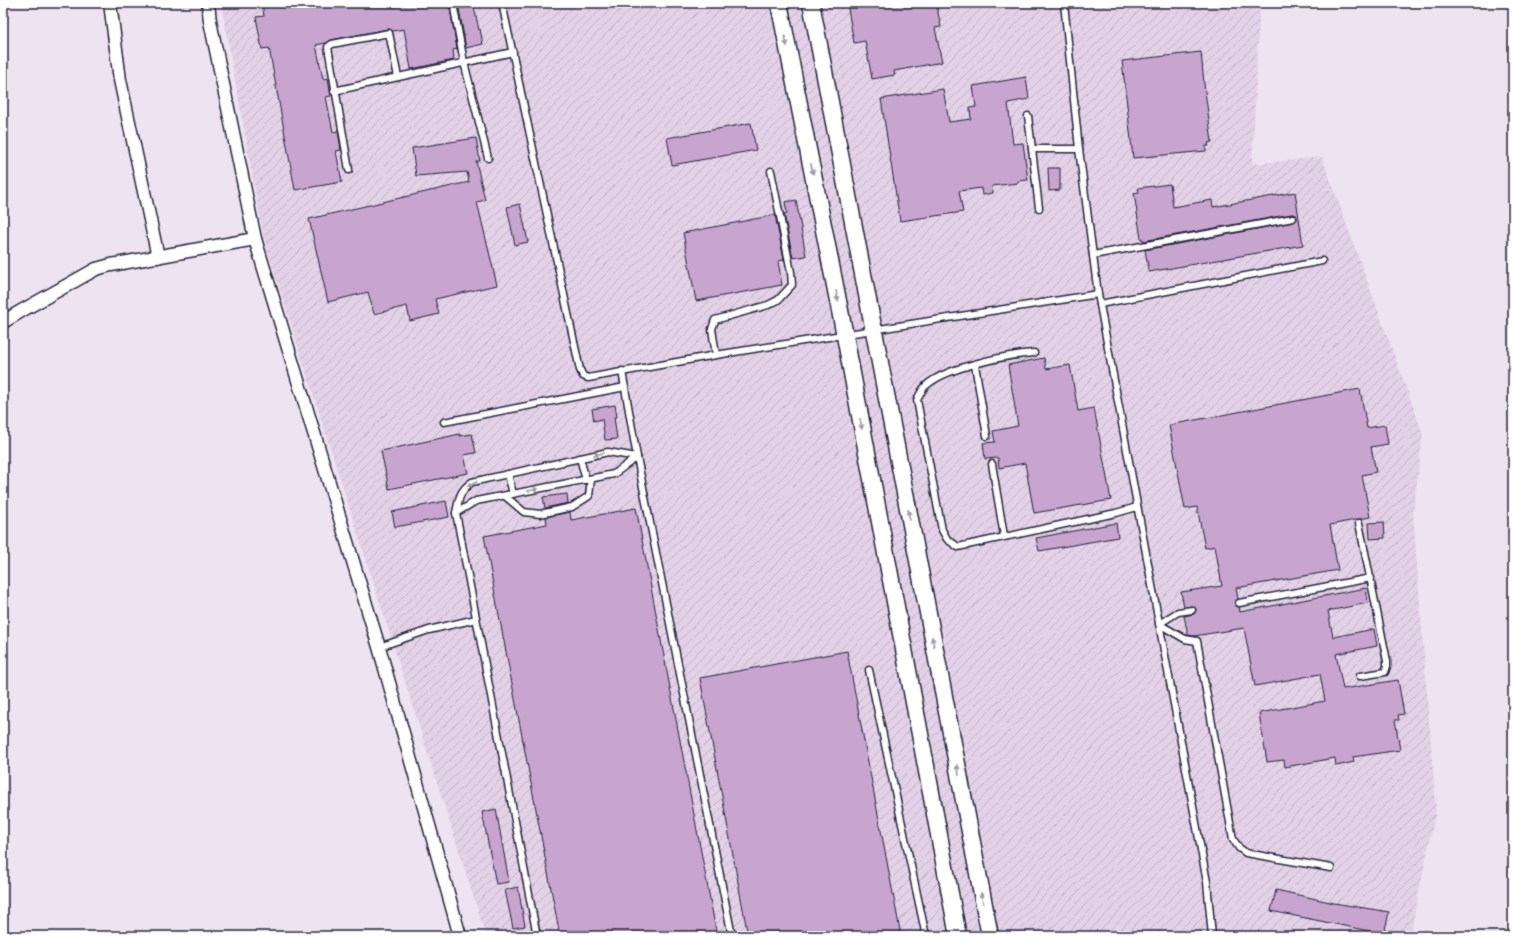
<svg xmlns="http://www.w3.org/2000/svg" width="1516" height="939" viewBox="0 0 1516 939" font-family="'Comic Neue',sans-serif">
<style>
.industrial{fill:url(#industrial-furrows)}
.building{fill:#c8a5cf;stroke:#22223b}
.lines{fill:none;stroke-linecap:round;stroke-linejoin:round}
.lane-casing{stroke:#22223b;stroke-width:9}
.street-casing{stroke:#22223b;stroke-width:15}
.secondary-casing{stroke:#22223b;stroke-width:19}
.lane{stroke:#fff;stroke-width:6}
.street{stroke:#fff;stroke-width:12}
.secondary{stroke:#fff;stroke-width:16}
.oneway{fill:#9c9ca7}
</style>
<defs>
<pattern id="industrial-furrows" width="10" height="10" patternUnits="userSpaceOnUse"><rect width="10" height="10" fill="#e3d1e7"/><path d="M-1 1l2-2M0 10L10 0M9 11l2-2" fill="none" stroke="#c2b3c7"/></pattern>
</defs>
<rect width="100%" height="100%" fill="#eee4f1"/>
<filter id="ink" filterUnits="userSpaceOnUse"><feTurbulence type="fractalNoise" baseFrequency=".025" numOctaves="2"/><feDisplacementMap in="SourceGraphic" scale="8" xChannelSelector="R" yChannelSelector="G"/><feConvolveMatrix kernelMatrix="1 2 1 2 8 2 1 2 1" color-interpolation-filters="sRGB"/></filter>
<g filter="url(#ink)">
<path class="industrial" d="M221,3H1260L1252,164L1322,157L1423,434L1413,513L1436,810L1410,936H486L264,240Z"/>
<g class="building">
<path d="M262,3H449L457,49L453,50L454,60L411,69L404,29L393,31L388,29L331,40L326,43L316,45L323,79L328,78L331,96L326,97L333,132L338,131L341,150L336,151L342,182L295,190L269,48L262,49L256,17L264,16Z"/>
<path d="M458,3H473L479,30L480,29L483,44L466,48Z"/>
<path d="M847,3H936L941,27L935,28L942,62L894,71L895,75L872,79L865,41L854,43Z"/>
<path d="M1201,52L1204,84L1212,142L1208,143L1209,146H1206V151L1133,158L1122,61Z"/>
<path d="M1026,77L1029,99L1008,103L1013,144L1023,143L1028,180L1018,181V183L992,186L993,193L982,195L981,188L959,191L963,212L900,221L881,99L943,89L949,122L971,119L970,108L976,107L973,86Z"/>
<path d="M751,123L756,150L672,165L667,138Z"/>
<path d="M476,138L480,161H476L485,200L477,202L497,285L435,299L439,314L410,321L407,306L374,314L368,292L328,302L309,219L469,182L467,172L416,176L412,148Z"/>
<path d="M1048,168H1060V190L1049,191Z"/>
<path d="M1170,184L1173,207L1212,200L1213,207L1295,192L1303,245L1149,272L1145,250L1294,222L1297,219L1296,215L1292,214L1143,241V239H1141L1134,193L1139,192L1138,188Z"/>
<path d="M796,200L806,256L793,258L784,214L787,213L785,202Z"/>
<path d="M520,204L528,242L515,245L507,207Z"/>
<path d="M775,215L784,260L778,261L782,285L696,301L683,233Z"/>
<path d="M1044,358L1046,369L1070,365L1078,411L1094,408L1111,500L1034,513L1025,463L999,468L998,458L985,459L983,443L995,442L993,431L1018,426L1008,365Z"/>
<path d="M1360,389L1367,428L1385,425L1388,444L1371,447L1376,472L1362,475L1370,517L1330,525L1338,570L1236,588L1238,599L1235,603L1236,606L1239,607L1240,612L1366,588L1368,603L1328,611L1333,637L1374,629L1377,646L1336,654L1343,689L1398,680L1404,714L1398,715L1399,720H1395L1400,750L1353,757L1354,762L1336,766L1335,758L1285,767L1284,760L1267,762L1259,713L1325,701L1320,674L1255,686L1244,628L1194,636L1188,635L1184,616L1194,614L1196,609L1193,606L1184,607L1181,592L1222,586L1215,546L1205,548L1197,507L1185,509L1169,425Z"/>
<path d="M615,405L617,417H614L617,439L605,440L602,419L594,421L592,409Z"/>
<path d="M460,434V436L472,434L476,453L464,455L468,473L389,489L381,451Z"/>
<path d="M567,494L568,503L545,508L543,497Z"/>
<path d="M446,501L449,517L395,527L392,512Z"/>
<path d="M636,508L717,936H560L484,536L547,524L546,517L570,512L571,520Z"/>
<path d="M1384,522L1385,538L1370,539L1369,523Z"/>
<path d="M1116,523L1118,537L1039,551L1036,538Z"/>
<path d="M847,651L901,936H748L700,678Z"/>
<path d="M496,809L509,882L496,884L482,812Z"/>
<path d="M518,887L525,926L513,928L505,890Z"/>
<path d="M1276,890L1334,903L1389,912L1384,934L1271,911Z"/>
</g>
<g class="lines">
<g class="lane-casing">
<g id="lane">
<path d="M453,3L464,62L488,158"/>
<path d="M502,3L580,370L583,376L588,378L716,355L1098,294"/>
<path d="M1064,3L1079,149L1098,294L1207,882L1212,936"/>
<path d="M334,91L513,52"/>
<path d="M1028,116L1032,149H1079"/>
<path d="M1032,149L1039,208"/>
<path d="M349,170L328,47L332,44L389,33L398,77"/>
<path d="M1093,255L1293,218"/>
<path d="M1100,304L1322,261"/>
<path d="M1034,353C1008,355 939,368 923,389C921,392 919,396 917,400L942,530L947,539L958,547L1116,513L1137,507"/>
<path d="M716,355L712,329L715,320L768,305L778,300L792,285L791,272L771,171"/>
<path d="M975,365L987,436"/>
<path d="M622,371L637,457L732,936"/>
<path d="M444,422L625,387"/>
<path d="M580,458L586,480"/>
<path d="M992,464L1004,536"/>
<path d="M508,474L513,494"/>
<path d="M505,496L524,512L540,514L572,507L589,496L591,479"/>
<path d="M456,513L476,501L614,474L637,457"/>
<path d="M1359,523L1387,661V666L1385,672L1360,676"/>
<path d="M1239,603L1371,578"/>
<path d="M1192,610L1178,612L1159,624L1185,639L1197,641L1233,839L1239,848L1246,853L1331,868"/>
<path d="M379,647L429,630L476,619"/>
<path d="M869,670L926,936"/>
<path d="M537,936L456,513C459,499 459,491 472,482L608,452L637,457"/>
</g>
</g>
<g class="street-casing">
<g id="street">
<path d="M110,3L120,80L158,257"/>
<path d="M208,3L210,21L255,239L379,647L460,936"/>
<path d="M3,322L23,310L96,269L111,265L255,239"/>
</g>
</g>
<g class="secondary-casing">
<g id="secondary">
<path d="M779,3L845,336L958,936"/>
<path d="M811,3L990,936"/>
</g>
</g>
<use href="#lane" class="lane"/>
<use href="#street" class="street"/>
<use href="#secondary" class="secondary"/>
</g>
<defs><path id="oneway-solid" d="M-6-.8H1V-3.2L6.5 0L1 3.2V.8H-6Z"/></defs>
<g class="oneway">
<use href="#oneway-solid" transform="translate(786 41) rotate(79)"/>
<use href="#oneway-solid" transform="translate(812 169) rotate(79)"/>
<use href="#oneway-solid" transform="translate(837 296) rotate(79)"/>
<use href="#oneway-solid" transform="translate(861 424) rotate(79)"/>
<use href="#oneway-solid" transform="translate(599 454) rotate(167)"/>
<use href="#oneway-solid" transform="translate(472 484) rotate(156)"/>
<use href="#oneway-solid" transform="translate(533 490) rotate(-11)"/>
<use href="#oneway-solid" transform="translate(909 515) rotate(-101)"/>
<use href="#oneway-solid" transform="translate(933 642) rotate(-101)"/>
<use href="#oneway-solid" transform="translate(958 770) rotate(-101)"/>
<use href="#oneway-solid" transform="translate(982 898) rotate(-101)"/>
</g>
</g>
<rect width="1516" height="939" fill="none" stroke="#fff" stroke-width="16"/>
<rect x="8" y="8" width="1500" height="923" fill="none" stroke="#22223b" stroke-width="1.5" filter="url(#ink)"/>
</svg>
